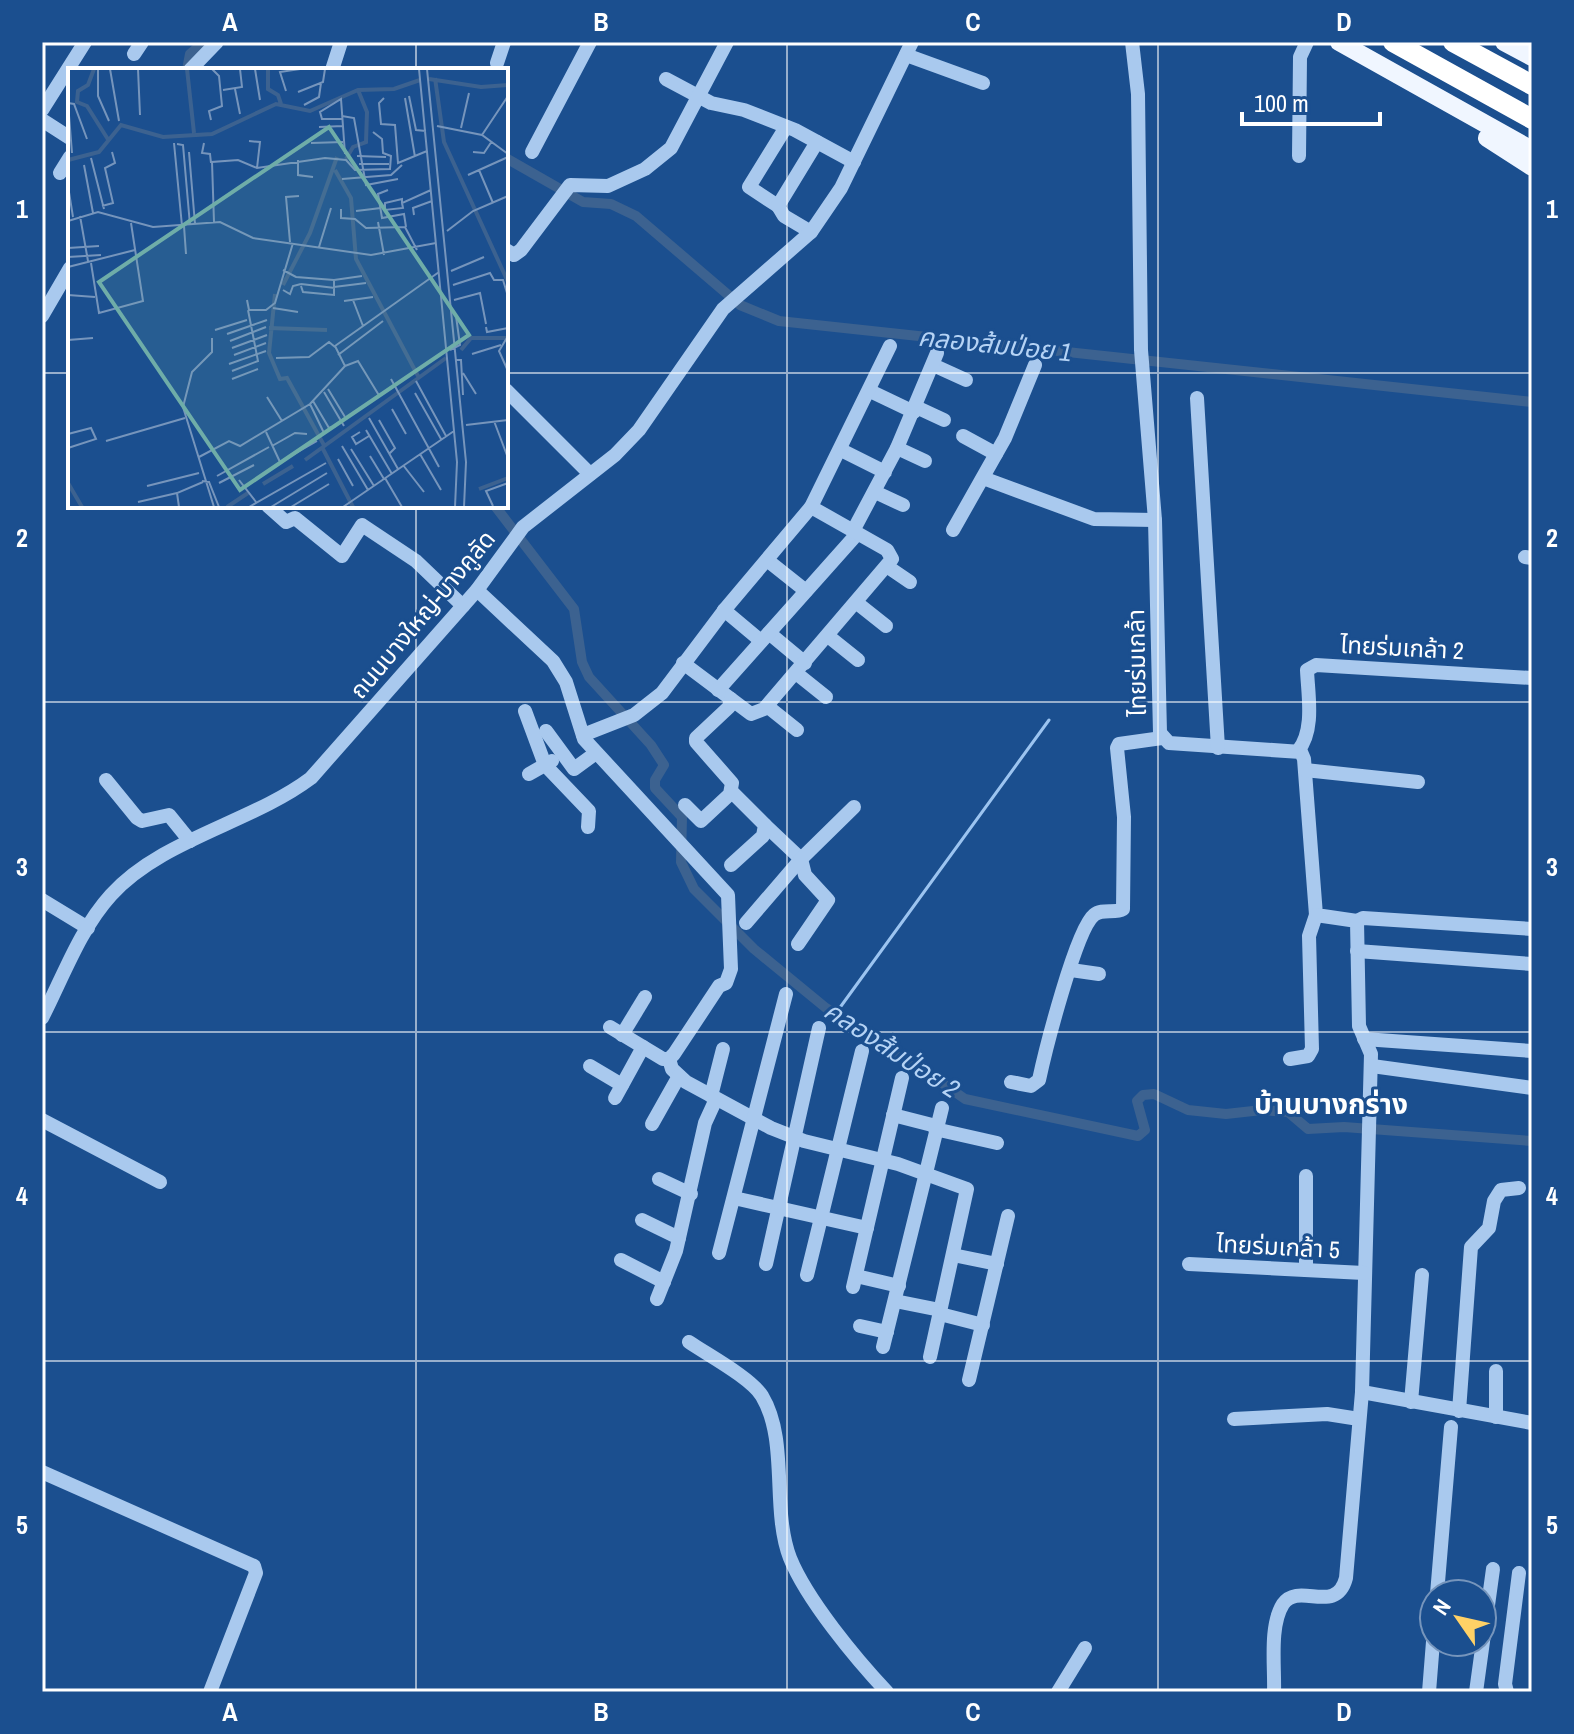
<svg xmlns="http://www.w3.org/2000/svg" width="1574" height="1734" viewBox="0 0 1574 1734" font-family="'Archivo Narrow','Noto Sans Thai',sans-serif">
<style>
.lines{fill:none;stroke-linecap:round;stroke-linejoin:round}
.stream{stroke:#9cc4f0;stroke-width:3}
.canal{stroke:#3c6290;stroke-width:10}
.minor{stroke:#a9c9ee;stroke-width:14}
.major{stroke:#f0f6ff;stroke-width:18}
.highway{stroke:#fff;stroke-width:20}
.grid{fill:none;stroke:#fff;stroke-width:2;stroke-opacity:0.55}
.labels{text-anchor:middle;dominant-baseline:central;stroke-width:6;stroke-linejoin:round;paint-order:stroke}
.street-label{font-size:24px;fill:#fff;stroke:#1b4f8f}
.water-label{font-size:26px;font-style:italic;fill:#b5d3f5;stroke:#1b4f8f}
.quarter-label{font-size:28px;font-weight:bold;fill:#fff;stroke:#1b4f8f}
.inset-river{fill:none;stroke:#3c6290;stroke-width:4}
.inset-road{fill:none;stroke:#7695bc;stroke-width:2}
.view{fill:#6fada8;fill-opacity:0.15;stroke:#6fada8;stroke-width:4}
.inset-edge{fill:none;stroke:#fff;stroke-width:4}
.neatline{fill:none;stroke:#fff;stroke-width:3}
.grid-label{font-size:26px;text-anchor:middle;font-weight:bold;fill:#fff}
</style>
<rect width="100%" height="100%" fill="#1b4f8f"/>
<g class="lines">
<path class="stream" d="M836,1013L1049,720"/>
<g class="canal">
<path d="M187,70L190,54L204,42"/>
<path d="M506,158L583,202L611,204L636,216L740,305L779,321L1532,402"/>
<path d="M495,506L574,609L582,662L589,677L651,745L664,765L655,780V788L682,817L681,862L694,889L754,949L826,1008L877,1040L905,1063L928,1073L965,1099L1138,1136L1145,1130L1137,1101L1143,1095L1154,1094L1188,1110L1226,1114L1262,1110L1288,1112L1308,1129L1344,1127L1532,1141"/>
</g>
<g class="minor">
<path d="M1132,42L1138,94L1141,350L1155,520L1160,733L1169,743L1301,752L1304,759L1316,915L1357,921L1359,1026L1371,1054L1362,1392L1346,1578C1336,1616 1299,1581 1283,1604C1269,1626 1275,1667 1274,1692"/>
<path d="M134,54L142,42"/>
<path d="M906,55L983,83"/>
<path d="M497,63L504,42"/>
<path d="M190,70L217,42"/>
<path d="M332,70L341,42"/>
<path d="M666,79L711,103L744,110L795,130L854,162"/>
<path d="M42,110L85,42"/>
<path d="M42,120L70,138"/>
<path d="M532,152L590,42"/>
<path d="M1299,156L1300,57L1307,42"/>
<path d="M60,173L70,157"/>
<path d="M778,206L749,187L786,127"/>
<path d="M811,232L784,216L778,206L817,142"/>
<path d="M506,250L514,255L521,250L570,185L608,186L645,169L671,148L727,42"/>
<path d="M42,316L70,268"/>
<path d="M933,365L966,380"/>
<path d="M506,390L590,474"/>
<path d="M870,391L914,412"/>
<path d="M1197,398L1218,748"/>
<path d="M916,407L944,420"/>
<path d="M963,436L996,454"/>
<path d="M897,448L925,461"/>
<path d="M841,450L885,472"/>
<path d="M983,478L1094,519L1155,520"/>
<path d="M875,492L903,505"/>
<path d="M268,506L286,522L295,518L342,556L362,525L416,561L463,606"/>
<path d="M953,530L1005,438L1035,365"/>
<path d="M853,531L897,448L937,353"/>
<path d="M1525,557L1532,558"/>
<path d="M767,560L806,591"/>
<path d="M888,567L910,582"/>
<path d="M477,590L553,661L566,682L584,739L728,895L731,969L726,983L719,986L674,1054L669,1059H663L610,1027"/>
<path d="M857,603L886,626"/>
<path d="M724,610L761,641"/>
<path d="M769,633L805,663"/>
<path d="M828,636L858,660"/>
<path d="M683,663L731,699L729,707L696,738V742L732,783L730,794L701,821L685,805"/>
<path d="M796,673L826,697"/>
<path d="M718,690L857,534"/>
<path d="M731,699L751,714L764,709L892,559L887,550L811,507"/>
<path d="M767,706L797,730"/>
<path d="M525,711L545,765L589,811L588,827"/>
<path d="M546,731L574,769L596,753"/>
<path d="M583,735L634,715L662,693L726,608L811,507L890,346"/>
<path d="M1298,751C1315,730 1308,695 1307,670L1316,665L1532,678"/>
<path d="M1305,770L1418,782"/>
<path d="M529,774L552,761"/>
<path d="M106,780L137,818L142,821L169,815L190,841"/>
<path d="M765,825L801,859L805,875L828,900L798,944"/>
<path d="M731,865L763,836L765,825L731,791"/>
<path d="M42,900L88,928"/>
<path d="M1357,921L1363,918L1532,929"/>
<path d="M746,923L801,859L854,807"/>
<path d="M1357,951L1532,964"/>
<path d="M1071,970L1099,974"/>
<path d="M42,1018C63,977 80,929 111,895C162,839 251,823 311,778L477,590L523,527L615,455L639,430L723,309L811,232L841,188L912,42"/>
<path d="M622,1035L645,997"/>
<path d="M1364,1039L1532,1051"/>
<path d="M669,1059L672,1069L686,1082L771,1128L804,1141L898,1164L967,1189L930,1357"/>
<path d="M1290,1059L1308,1056L1312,1049L1309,936L1316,915"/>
<path d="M590,1066L622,1085"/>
<path d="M1372,1066L1532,1088"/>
<path d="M1011,1082L1031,1086L1039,1080C1045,1052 1076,929 1094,915C1102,908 1115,914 1123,909L1124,817L1117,748L1119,744L1162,738"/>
<path d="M711,1096L723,1049"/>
<path d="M615,1098L643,1047"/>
<path d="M893,1115L936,1126"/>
<path d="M42,1120L160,1182"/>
<path d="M652,1124L679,1076"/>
<path d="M935,1129L997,1143"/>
<path d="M1306,1176V1270"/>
<path d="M659,1179L691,1194"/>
<path d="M734,1198L867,1228"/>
<path d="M642,1220L679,1238"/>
<path d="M719,1253L786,994"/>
<path d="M953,1255L997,1264"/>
<path d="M621,1260L664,1282"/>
<path d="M766,1264L819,1028"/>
<path d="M1189,1264L1364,1273"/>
<path d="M807,1275L862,1051"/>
<path d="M856,1276L899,1286"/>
<path d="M853,1287L902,1078"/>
<path d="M657,1299L676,1251L705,1123L716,1099"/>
<path d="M895,1301L940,1310"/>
<path d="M940,1314L983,1325"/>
<path d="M860,1326L887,1332"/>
<path d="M689,1342C708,1355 751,1378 762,1396C789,1441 771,1509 790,1558C807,1600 856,1659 887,1692"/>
<path d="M883,1347L942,1108"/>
<path d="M969,1380L1008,1216"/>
<path d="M1362,1392L1532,1423"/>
<path d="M1411,1402L1422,1275"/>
<path d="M1459,1411L1471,1247L1489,1228L1494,1201L1501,1190L1519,1188"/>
<path d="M1496,1417V1371"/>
<path d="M1234,1419L1327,1414L1359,1419"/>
<path d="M42,1472L254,1566L256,1573L210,1692"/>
<path d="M1437,1594L1451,1427"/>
<path d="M1058,1692L1085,1648"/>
<path d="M1429,1692L1434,1629"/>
<path d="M1476,1692L1493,1569"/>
<path d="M1507,1692L1505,1684L1519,1573"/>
</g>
<g class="major">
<path d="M1339,42L1532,150"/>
<path d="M1504,42L1532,57"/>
<path d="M1487,138L1532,167"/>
</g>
<g class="highway">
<path d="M1393,42L1532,119"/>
<path d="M1453,42L1532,85"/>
</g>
</g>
<path class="grid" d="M416,42V70M787,42V1692M1158,42V1692M42,373H70M506,373H1532M416,506V1692M42,702H1532M42,1032H1532M42,1361H1532"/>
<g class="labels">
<g class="street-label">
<text transform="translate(422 614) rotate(-50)">ถนนบางใหญ่-บางคูลัด</text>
<text transform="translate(1402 647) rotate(3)">ไทยร่มเกล้า 2</text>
<text transform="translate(1136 663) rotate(-91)">ไทยร่มเกล้า</text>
<text transform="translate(1278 1246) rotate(3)">ไทยร่มเกล้า 5</text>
</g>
<g class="water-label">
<text transform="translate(995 344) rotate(6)">คลองส้มป่อย 1</text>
<text transform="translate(892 1049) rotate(33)">คลองส้มป่อย 2</text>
</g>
<g class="quarter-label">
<text x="1331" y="1104">บ้านบางกร่าง</text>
</g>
</g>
<g transform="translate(68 68)">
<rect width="440" height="440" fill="#1b4f8f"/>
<path class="inset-river" d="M26,1L20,17L10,23L9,34L19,38L41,73M119,1L126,65M200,1V21L210,27L213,36M367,10L376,74L440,214M361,11L413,19L440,17M278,91L285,79L298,74L299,44L290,22M0,92L31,84L53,57L95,69L144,66L208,36L242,43L290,22L326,21L352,12M267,102L283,130L288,191L350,308M215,217L242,165L269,89M207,226L201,285L212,311L219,310L257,379M201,260L259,262M393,282L403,270H439M255,381L285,439M237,392L378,290M0,415L14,439M195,416L225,398M411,421L440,410M159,439L180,425"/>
<path class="inset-road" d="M30,1V28L41,53M42,1L51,53M70,1L72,47M187,1L192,32M351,1L389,394L387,439M359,1L398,394L396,439M167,21L172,46M155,22L174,19L172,1M218,23L212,4L232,1M230,24L255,14L257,1M341,28L348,62L358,63M316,30L311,35L313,56L327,57L330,95L359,83M337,30L347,89M0,35L4,85M0,35L6,36L19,71M236,37L251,29L253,15M274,48L286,50L298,117L330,111M274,51H254L252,44L273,31L277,86M143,52L141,43L154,38L151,8L144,1M369,58L414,67L440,86M251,59L275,58M393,60L401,25M414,67L440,28M181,73L192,74L189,100M106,75L114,158M136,75L134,85L142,86L143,95M243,75L275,74M109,76L115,77L122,157M121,84L127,156M405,84L416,85L424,73M289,88L318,89M23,90L36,141M230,92V107L245,109M291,96H321M16,97L25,145M411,102L425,135M400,107L440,89M274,111L323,107L334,97M0,118L5,149M320,122L310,126L314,150L336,146L338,159M334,135V131L317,135V142L335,140L334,135L363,122M34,138L45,135L37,100L47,95L44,84M273,141V150L287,151L298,160L337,159L349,182M288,143L313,140M346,147L345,140L364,133M12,148L20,193M0,153L30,144L85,159L152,154L185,170L303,187L368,175M146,154L144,94L170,92L189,100L257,90L278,92L287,102L322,101L323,88L315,85L314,71L305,64M310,154L316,187M116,158L118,186M379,163L405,143L440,128M222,174L218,129L231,128M251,179L263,140M0,180L31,178M0,189L33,187M23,195L31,245L75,233L63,155M0,199L67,182M215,202L228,209L266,212L294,208M383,203L416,189M233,216L267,220M385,217L422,205L426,212H435L439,225M233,218L235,224L266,227V212M266,219L298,215M215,222L222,226L225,218L233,216M0,227L27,229M179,232L181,242H198L207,235L225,175M285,232L295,258M386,232L412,225L418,256M276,233L305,229M205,240L230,244M418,259L419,264L440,260M147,262L179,252M159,266L199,252M440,268L431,283L440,303M144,270V284L124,304L115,339L146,439M0,272L25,270M162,273L198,259M164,280L199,267M382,282L392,277L388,248M404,286L433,277M166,287L198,275M270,287L315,253M208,290L241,289L261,274L267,279M387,292H393L395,327M161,296L198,283M277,298L290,293L312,329M164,303L190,293L180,242M395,305L408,326M164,311L190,301M323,311L371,399M348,313L378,368M260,321L277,349M256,324L276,358M347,325L373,371M199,329L214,353M245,333L261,360L268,358M242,336L256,365M324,341L338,366M301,350L330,401M311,352L327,380L321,386M426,353L440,390M398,357L440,352M298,362L324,406M198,364L212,394L249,373M292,364L284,369L288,376L301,368M0,366L23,360L28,371L0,380M38,373L117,350M204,378L227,365L239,366M274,378L300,422M283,381L306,418M352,386L373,422M302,388L316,411M131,389L161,373L172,378L242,336L277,298L267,278L371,204M270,391L285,418M335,397L356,424M149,408L201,379M317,410L334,439M171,412L188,434M134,413L141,414L151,439M151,415L186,397M79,418L131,405M70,434L109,425M425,438L418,423L440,415M111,439L109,425L135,414M181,439L258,395M203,439L259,405M223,439L261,416M275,439L386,363"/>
<path class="view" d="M261,59L401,267L172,422L31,214Z"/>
<rect width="440" height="440" class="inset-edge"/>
</g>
<rect width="1574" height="1734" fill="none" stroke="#1b4f8f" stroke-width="88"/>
<g transform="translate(1458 1618) rotate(304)"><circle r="38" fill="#1b4f8f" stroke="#7695bc" stroke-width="2"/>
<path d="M0-6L14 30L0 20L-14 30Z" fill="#ffd166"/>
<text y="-12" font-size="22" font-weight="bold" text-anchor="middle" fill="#ffffff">N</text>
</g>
<path d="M1242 112v12h138v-12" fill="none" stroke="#ffffff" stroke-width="4"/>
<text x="1254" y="112" font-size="24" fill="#ffffff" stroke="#1b4f8f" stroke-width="6" paint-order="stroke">100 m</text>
<rect x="44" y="44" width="1486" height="1646" class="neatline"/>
<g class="grid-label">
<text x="230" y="31">A</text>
<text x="601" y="31">B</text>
<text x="973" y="31">C</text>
<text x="1344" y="31">D</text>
<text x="22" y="218">1</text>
<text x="1552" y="218">1</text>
<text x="22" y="547">2</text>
<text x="1552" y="547">2</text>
<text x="22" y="876">3</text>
<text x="1552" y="876">3</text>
<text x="22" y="1205">4</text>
<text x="1552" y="1205">4</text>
<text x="22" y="1534">5</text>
<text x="1552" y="1534">5</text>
<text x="230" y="1721">A</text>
<text x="601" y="1721">B</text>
<text x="973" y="1721">C</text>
<text x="1344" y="1721">D</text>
</g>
</svg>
